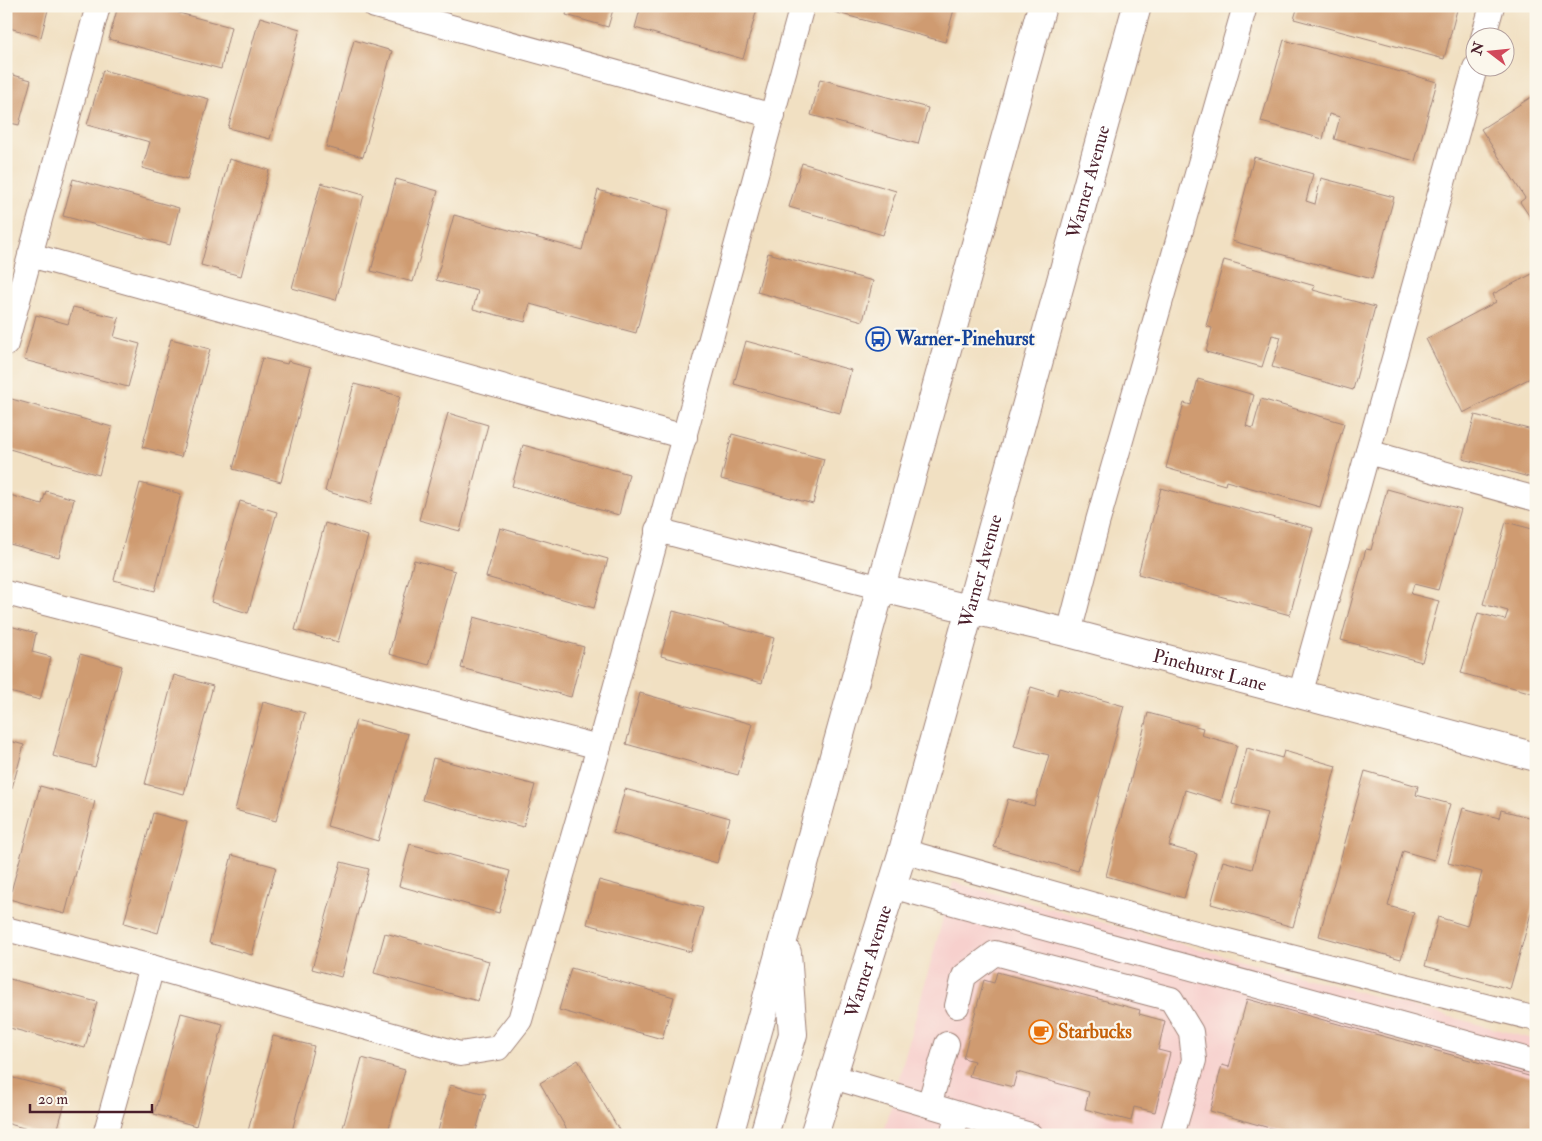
<svg xmlns="http://www.w3.org/2000/svg" width="1542" height="1141" viewBox="0 0 1542 1141" font-family="'IM FELL Double Pica',serif">
<style>
.built{fill:#f7d0cd}
.building{fill:#cf9b71}
.lines{fill:none;stroke-linecap:round;stroke-linejoin:round}
.service-casing{stroke:#9e8076;stroke-width:26}
.minor-casing{stroke:#9e8076;stroke-width:30}
.primary-casing{stroke:#9e8076;stroke-width:30}
.service{stroke:#fff;stroke-width:24}
.minor{stroke:#fff;stroke-width:28}
.primary{stroke:#fff;stroke-width:28}
.labels{text-anchor:middle;dominant-baseline:central;stroke-width:4.5;stroke-linejoin:round;paint-order:stroke}
.street-label{font-size:19px;fill:#4a1f2b;stroke:#fbf7ec}
.transit-label{font-size:19px;font-weight:bold;fill:#164399;stroke:#fbf7ec;text-anchor:start}
.food-label{font-size:19px;font-weight:bold;fill:#c56008;stroke:#fbf7ec;text-anchor:start}
</style>
<rect width="100%" height="100%" fill="#fbf7ec"/>
<filter id="ink" filterUnits="userSpaceOnUse"><feTurbulence type="fractalNoise" baseFrequency=".02" numOctaves="2"/><feDisplacementMap in="SourceGraphic" scale="10" xChannelSelector="R" yChannelSelector="G"/><feConvolveMatrix kernelMatrix="1 2 1 2 8 2 1 2 1" color-interpolation-filters="sRGB"/></filter>
<filter id="wash" filterUnits="userSpaceOnUse"><feTurbulence type="fractalNoise" baseFrequency=".0096" numOctaves="4" result="noise"/><feDisplacementMap in="SourceGraphic" scale="20" xChannelSelector="R" yChannelSelector="G"/><feGaussianBlur stdDeviation="1.12" result="paint"/><feColorMatrix in="noise" values="0 0 0 0 0 0 0 0 0 0 0 0 0 0 0 0 0 1.4 0 .05"/><feComposite in="paint" operator="in"/></filter>
<g filter="url(#wash)">
<rect width="100%" height="100%" fill="#f1e0c2"/>
<path class="built" d="M953,882L1536,1040V1135H883Z"/>
<g id="blocks">
<g class="building">
<path d="M6,6H49L41,37L6,27Z"/>
<path d="M118,6H153L231,27L221,69L109,39Z"/>
<path d="M568,6H614L608,27L566,15Z"/>
<path d="M641,6H749L757,9L743,59L635,28Z"/>
<path d="M836,6H955L945,42L834,12Z"/>
<path d="M1298,6H1458L1444,59L1294,19Z"/>
<path d="M260,17L300,29L270,139L228,128Z"/>
<path d="M354,40L392,51L363,157L326,147Z"/>
<path d="M1284,40L1437,82L1415,161L1334,139L1340,117L1329,114L1323,139L1261,122Z"/>
<path d="M103,70L209,99L187,180L142,168L150,142L87,125Z"/>
<path d="M6,73L31,80L19,125L6,122Z"/>
<path d="M820,79L928,108L918,144L811,115Z"/>
<path d="M1536,94V226L1520,202L1525,198L1481,129Z"/>
<path d="M1254,157L1313,174L1306,201L1315,204L1321,178L1394,197L1372,279L1232,241Z"/>
<path d="M229,159L269,170L241,276L201,265Z"/>
<path d="M802,163L896,191L883,235L789,207Z"/>
<path d="M73,179L179,208L170,245L63,216Z"/>
<path d="M396,179L438,191L413,282L371,271Z"/>
<path d="M321,183L364,195L336,300L292,288Z"/>
<path d="M598,190L669,210L636,333L530,304L525,322L473,309L478,291L436,280L454,215L582,250Z"/>
<path d="M768,253L873,281L863,321L757,292Z"/>
<path d="M1224,260L1315,286L1313,290L1375,307L1353,390L1272,367L1281,337L1272,335L1262,367L1206,352L1212,328L1206,326Z"/>
<path d="M1536,272V375L1463,413L1426,339L1496,302L1493,294Z"/>
<path d="M73,307L119,318L114,337L140,344L128,387L24,360L36,315L68,324Z"/>
<path d="M171,339L210,349L181,457L142,447Z"/>
<path d="M746,341L851,370L840,413L734,384Z"/>
<path d="M262,358L287,364L288,361L311,367L281,482L233,469Z"/>
<path d="M1198,379L1254,395L1246,426L1253,428L1261,399L1344,423L1320,507L1226,481L1225,485L1166,468L1184,403L1191,405Z"/>
<path d="M354,384L400,396L371,504L325,491Z"/>
<path d="M8,398L112,427L99,475L6,448Z"/>
<path d="M448,413L488,425L460,531L419,520Z"/>
<path d="M1475,415L1536,431V479L1463,459Z"/>
<path d="M732,434L824,459L813,504L721,479Z"/>
<path d="M523,445L629,474L619,515L512,486Z"/>
<path d="M140,483L181,494L155,591L114,580Z"/>
<path d="M1161,488L1313,528L1290,615L1138,574Z"/>
<path d="M1387,489L1461,509L1438,590L1414,584L1411,594L1439,601L1422,662L1341,640L1366,549L1371,550Z"/>
<path d="M46,491L74,499L59,557L6,543V494L42,504Z"/>
<path d="M240,501L277,512L248,613L211,602Z"/>
<path d="M1506,522L1536,530V694L1461,673L1478,613L1505,620L1508,611L1483,604Z"/>
<path d="M325,523L368,536L338,642L295,630Z"/>
<path d="M500,528L608,559L594,608L486,577Z"/>
<path d="M414,560L455,571L429,665L389,654Z"/>
<path d="M673,611L774,638L762,683L661,656Z"/>
<path d="M474,617L584,647L571,697L461,668Z"/>
<path d="M6,625L36,633L32,652L51,657L40,700L6,691Z"/>
<path d="M80,654L122,666L95,767L53,756Z"/>
<path d="M174,675L213,686L184,794L145,784Z"/>
<path d="M1031,687L1057,695L1059,688L1124,706L1078,871L994,847L1008,799L1034,806L1049,755L1014,746Z"/>
<path d="M640,693L752,724L738,775L626,744Z"/>
<path d="M263,702L305,713L276,821L235,810Z"/>
<path d="M1148,713L1203,728L1201,735L1237,745L1221,801L1185,790L1169,846L1197,854L1184,898L1106,876Z"/>
<path d="M356,720L408,734L378,841L327,826Z"/>
<path d="M6,740L24,745L12,788L6,786Z"/>
<path d="M1247,748L1282,758L1284,751L1336,766L1293,927L1211,904L1223,861L1252,869L1267,813L1232,804Z"/>
<path d="M433,758L535,785L523,827L422,800Z"/>
<path d="M1365,771L1418,786L1416,795L1450,804L1434,860L1403,851L1388,906L1414,913L1401,959L1319,936Z"/>
<path d="M40,786L95,801L65,914L9,899Z"/>
<path d="M625,789L730,818L717,863L613,833Z"/>
<path d="M1463,808L1499,818L1501,810L1536,819V895L1510,989L1425,966L1438,917L1467,926L1482,872L1448,863Z"/>
<path d="M153,813L187,822L158,933L124,923Z"/>
<path d="M410,844L510,871L499,913L399,886Z"/>
<path d="M232,855L276,867L252,955L209,943Z"/>
<path d="M341,862L369,869L341,977L312,969Z"/>
<path d="M599,880L703,908L691,952L587,924Z"/>
<path d="M385,933L489,961L478,1001L374,973Z"/>
<path d="M571,968L674,997L662,1039L559,1010Z"/>
<path d="M997,972L1140,1010L1139,1014L1165,1021L1158,1050L1170,1053L1155,1112L1134,1107L1131,1121L1085,1109L1089,1092L1017,1072L1013,1087L969,1076L974,1061L963,1058L984,980L994,983Z"/>
<path d="M6,978L97,1002L85,1048L6,1027Z"/>
<path d="M1247,999L1536,1078V1135H1294L1210,1111L1222,1065L1229,1067Z"/>
<path d="M181,1013L223,1024L196,1126L154,1114Z"/>
<path d="M273,1036L314,1046L291,1135H247Z"/>
<path d="M362,1058L405,1070L387,1135H341Z"/>
<path d="M578,1060L622,1135H570L540,1083Z"/>
<path d="M6,1076L68,1092L56,1135H48L6,1123Z"/>
<path d="M450,1085L486,1094L475,1135H437Z"/>
</g>
</g>
</g>
<g filter="url(#ink)">
<use href="#blocks" fill-opacity="0" stroke="#9e8076" stroke-width="1"/>
<g class="lines">
<g class="service-casing">
<g id="service">
<path d="M375,6L773,116"/>
<path d="M1483,38L1492,6"/>
<path d="M30,255L685,437"/>
<path d="M6,344L98,6"/>
<path d="M1368,452L1536,499"/>
<path d="M657,530L882,588"/>
<path d="M6,593L599,747"/>
<path d="M1069,633L1097,524L1245,6"/>
<path d="M1300,695L1475,68"/>
<path d="M903,851L1176,928L1536,1019"/>
<path d="M891,886L1536,1062"/>
<path d="M6,929L152,967L460,1054L498,1048L520,1020L599,747L802,6"/>
<path d="M957,1006L964,976L995,953L1171,999L1191,1032L1194,1060L1172,1135"/>
<path d="M830,1076L1030,1135"/>
<path d="M929,1105L947,1044"/>
<path d="M105,1135L152,967"/>
<path d="M952,1135L958,1114"/>
</g>
</g>
<g class="minor-casing">
<g id="minor">
<path id="s1" d="M882,588L1069,633L1536,757"/>
</g>
</g>
<g class="primary-casing">
<g id="primary">
<path d="M729,1135L1042,6"/>
<path d="M764,1135L793,1034L787,953"/>
<path id="s2" d="M814,1135L903,851L1137,6"/>
</g>
</g>
<use href="#service" class="service"/>
<use href="#minor" class="minor"/>
<use href="#primary" class="primary"/>
</g>
</g>
<defs>
<g id="bus-ring" transform="scale(1.25)"><circle r="9.5" fill="#fbf7ec" stroke="#1a4fb4" stroke-width="1.5"/><path d="M-5-6H5V4H4V6H2V4H-2V6H-4V4H-5ZM-3.5-4V0h7V-4ZM-3.5 1.2v1.5H-2V1.2ZM2 1.2v1.5H3.5V1.2Z" fill="#1a4fb4"/></g>
<g id="cafe-ring" transform="scale(1.25)"><circle r="9.5" fill="#fbf7ec" stroke="#e8710a" stroke-width="1.5"/><path d="M-5.5-4.5H6V0H3Q3 3.5 0 3.5H-2.5Q-5.5 3.5-5.5 0ZM3-3.2v2h1.7v-2ZM-6 4.5H4V6H-6Z" fill="#e8710a"/></g>
</defs>
<g fill-rule="evenodd">
<use href="#bus-ring" x="878" y="339"/>
<use href="#cafe-ring" x="1041" y="1032"/>
</g>
<g class="labels">
<g class="street-label">
<text stroke="none"><textPath href="#s2" startOffset="992">Warner Avenue</textPath></text>
<text stroke="none"><textPath href="#s2" startOffset="588">Warner Avenue</textPath></text>
<text stroke="none"><textPath href="#s1" startOffset="338">Pinehurst Lane</textPath></text>
<text stroke="none"><textPath href="#s2" startOffset="182">Warner Avenue</textPath></text>
</g>
<g class="transit-label">
<text x="896" y="339">Warner-Pinehurst</text>
</g>
<g class="food-label">
<text x="1058" y="1032">Starbucks</text>
</g>
</g>
<rect width="1542" height="1141" fill="none" stroke="#fbf7ec" stroke-width="25"/>
<g transform="translate(1490 52) rotate(286)"><circle r="24" fill="#fbf7ec" stroke="#b4a19f"/>
<path d="M0-4L9 19L0 12L-9 19Z" fill="#d1495b"/>
<text y="-8" font-size="14" font-weight="bold" text-anchor="middle" fill="#4a1f2b">N</text>
</g>
<path d="M30 1104v8h122v-8" fill="none" stroke="#4a1f2b" stroke-width="2.5"/>
<text x="38" y="1104" font-size="15" fill="#4a1f2b" stroke="#fbf7ec" stroke-width="4" paint-order="stroke">20 m</text>
</svg>
